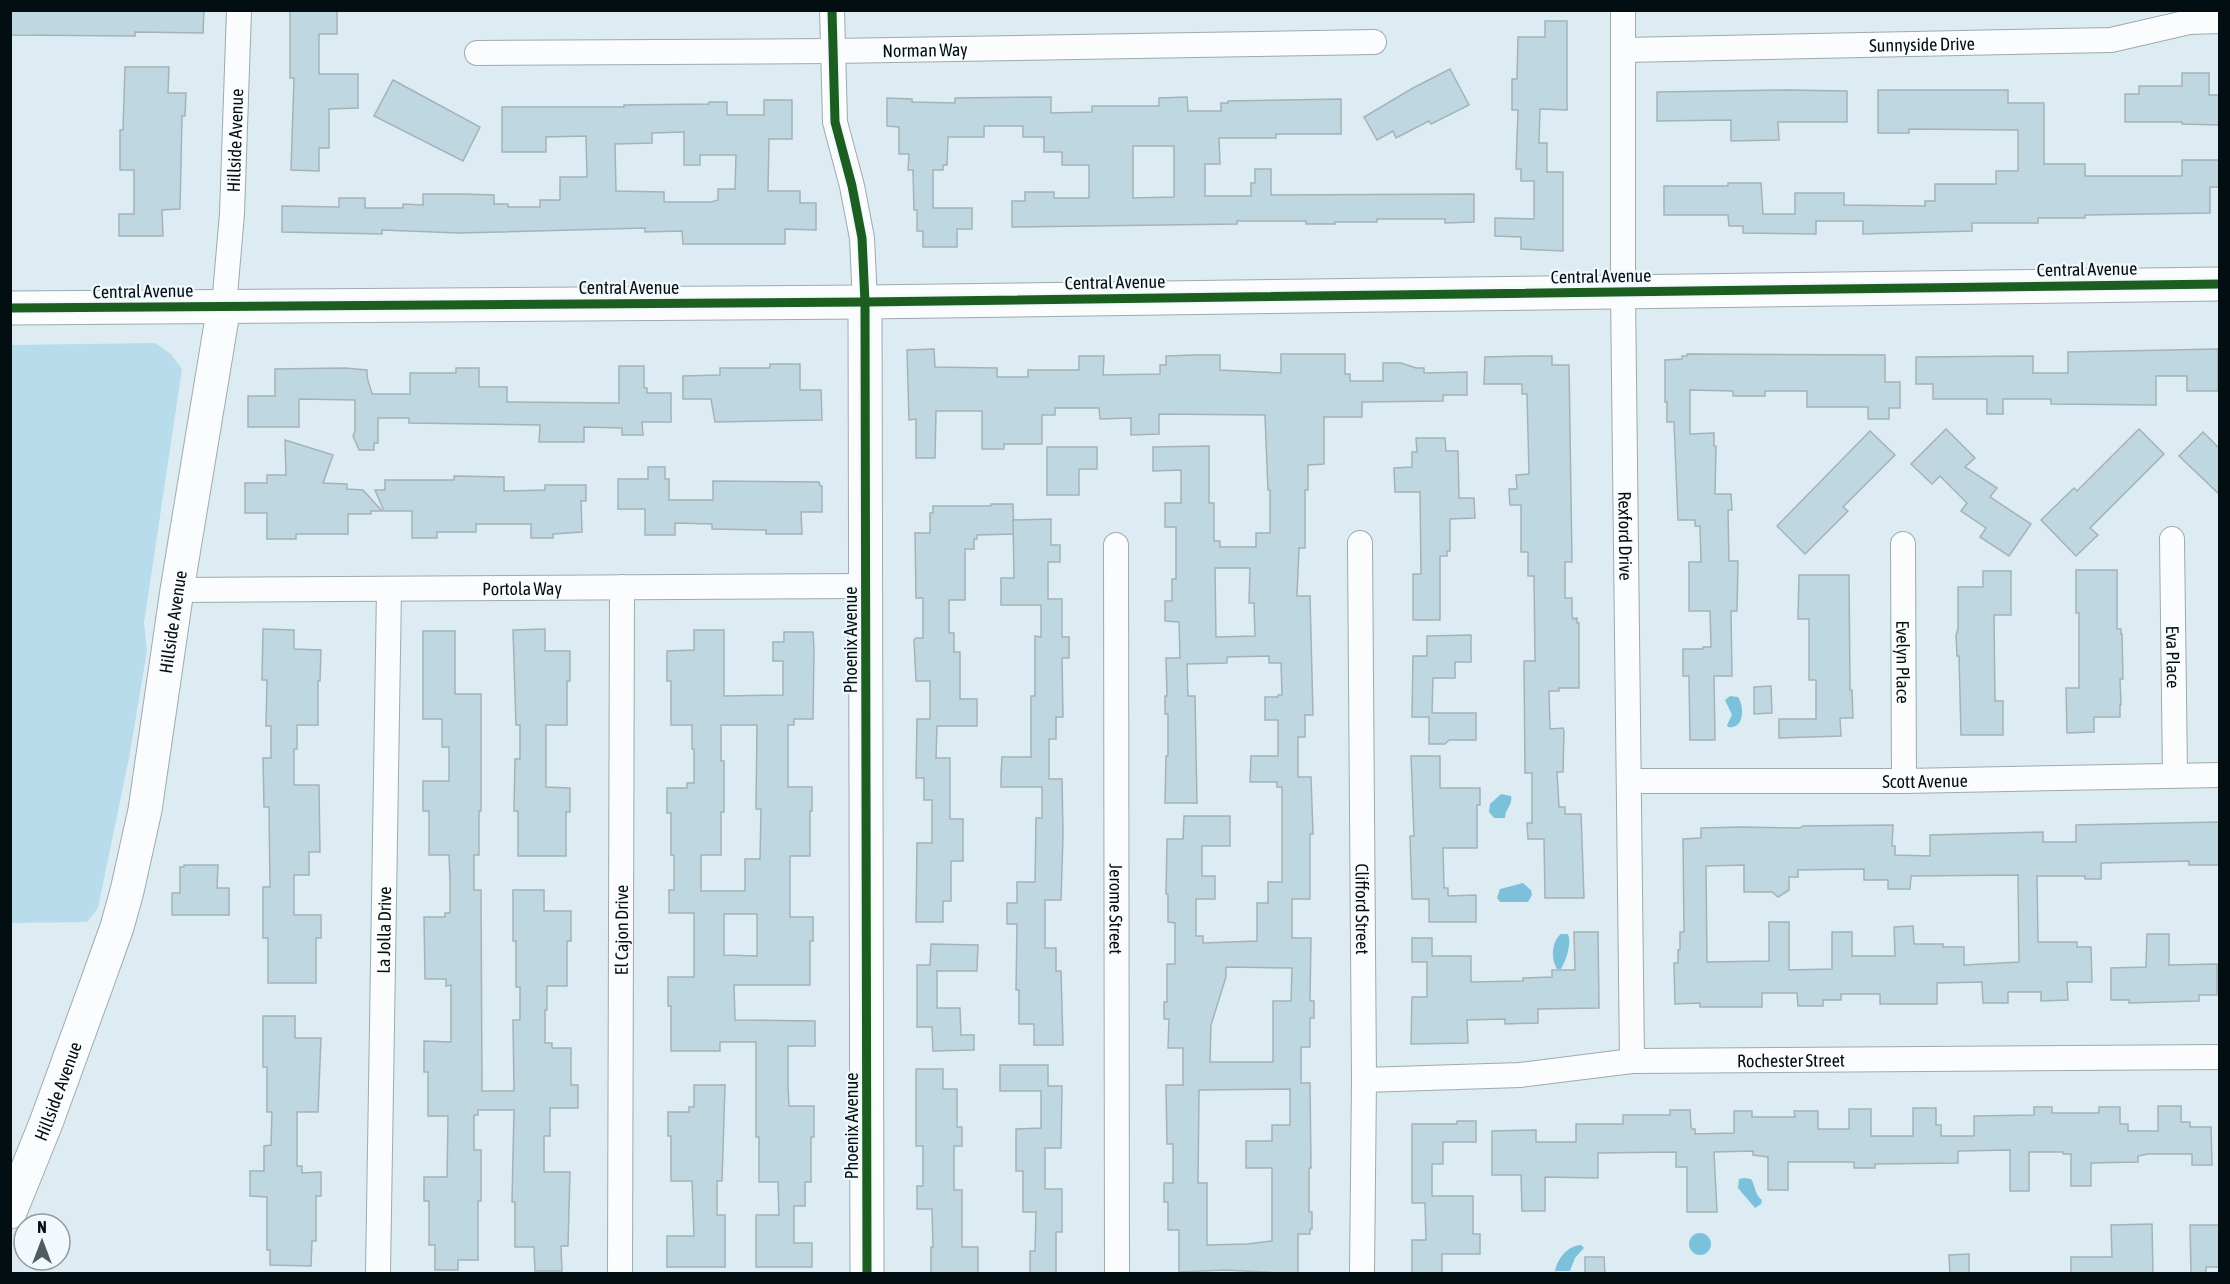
<svg xmlns="http://www.w3.org/2000/svg" width="2230" height="1284" viewBox="0 0 2230 1284" font-family="'Asap Condensed',sans-serif">
<style>
.green{fill:#b8dceb}
.water{fill:#7cc1db}
.building{fill:#bfd7e1;stroke:#a5b2b8;stroke-width:1.5;fill-rule:evenodd}
.lines{fill:none;stroke-linecap:round;stroke-linejoin:round}
.street-casing{stroke:#9daab0;stroke-width:26}
.secondary-casing{stroke:#9daab0;stroke-width:35}
.street{stroke:#fafcfd;stroke-width:24}
.secondary{stroke:#fafcfd;stroke-width:33}
.cycleway-casing{stroke:#f2f9fc;stroke-width:13}
.cycleway{stroke:#1b5e20;stroke-width:9}
.labels{text-anchor:middle;dominant-baseline:central;stroke-width:4.5;stroke-linejoin:round;paint-order:stroke}
.street-label{font-size:18px;fill:#030e13;stroke:#f2f9fc}
</style>
<rect width="100%" height="100%" fill="#ddecf3"/>
<path class="green" d="M155,343L171,354L182,369L144,623L147,651L129,758L98,908L87,922L11,923V345Z"/>
<g class="water">
<path d="M1730,696L1738,697C1745,707 1744,730 1728,727L1727,725L1732,715L1725,700Z"/>
<path d="M1501,794L1511,796C1513,805 1505,809 1505,818H1494L1489,812L1490,804Z"/>
<path d="M1523,883L1531,890L1532,895L1528,902H1500L1497,898L1500,889Z"/>
<path d="M1561,934H1568C1572,944 1566,960 1561,969H1557C1551,959 1551,942 1561,934Z"/>
<path d="M1744,1178L1751,1179C1756,1186 1754,1194 1762,1200L1761,1204L1755,1208L1738,1188L1739,1179Z"/>
<circle cx="1700" cy="1244" r="11"/>
<path d="M1581,1245L1584,1248L1575,1258L1570,1271H1555C1558,1258 1567,1246 1581,1245Z"/>
</g>
<g class="building">
<path d="M10,10H204L203,33L135,32V36L10,35Z"/>
<path d="M290,10H337V34H319V74H358V108L329,109V148H319V171L291,170L294,78H290Z"/>
<path d="M1545,21H1567V110L1540,109L1539,143H1547V172H1563V251L1521,249V237L1495,236V218L1534,219V181H1521V169H1516L1518,110H1512V79H1517L1518,37H1545Z"/>
<path d="M125,67H169L168,93H186L185,116H182L180,209L162,210L163,236H119V214H134V170H120V130H123Z"/>
<path d="M1450,69L1469,105L1431,124L1429,121L1396,138L1393,131L1377,140L1364,117L1413,88Z"/>
<path d="M2182,73H2209V95H2220V125L2182,124V122H2125V94H2139V86H2182Z"/>
<path d="M393,80L480,127L463,161L374,116Z"/>
<path d="M1788,90L1847,91V122H1778L1779,140L1731,141V120L1657,121V92Z"/>
<path d="M1878,90H2008V103H2044V164H2085V176H2182V160H2220V187H2210V213L2085,215V218H2038V223H1972V231L1863,234V221H1816V234L1743,233V226H1729L1728,215H1664V186H1728V183H1761L1763,214H1795V193H1844V205L1925,206V201H1935V184H1996V171H2018V130L1909,129V133H1878Z"/>
<path d="M1051,97V113L1092,112V106H1159V98L1187,97L1188,111H1221V103H1228V101L1341,99V134H1276V138H1219L1220,164H1205V196H1251V183H1255V169H1271V195L1474,194V222L1445,223V219H1377V222H1335V224H1306V221H1237V224L1012,227V201H1025V192H1054V198H1089V165H1062V152H1044V137H1023V126H984V137H948L947,165H943V170H933V208H972V229H957V247H923V231H917V210H914L913,170H908L909,154H899V127L887,126V98L912,99V102L955,103V98ZM1133,146H1174V197L1133,198Z"/>
<path d="M764,100H792V139H769L768,191H800V203H816V230L785,229V244H683L682,231L645,232V228L459,233L382,230V234L282,232V206L339,207V198H365V208H403V204L423,205V194H463L494,195V204H508V207H540V200H560V177H587L586,136L546,137V152H502V107H624V105L709,104V102H727V115H764ZM684,132V165H700V155H736L735,189H718V200L711,202H664V192L616,191L615,144L652,143V133Z"/>
<path d="M934,349L935,367L997,368V377H1028V370H1079V356H1104L1103,375L1160,374V365H1166V356L1194,355H1220V370L1281,373V354H1345V374H1350V381H1383V363H1401L1416,368H1424V373L1467,372V395H1443V401L1362,402V417H1324V464L1308,465V490H1305V548H1299L1297,596H1310L1313,715H1305V737H1298V777H1311L1313,834H1310V899H1292V938H1311L1310,1001H1314V1018H1310V1047H1301V1083H1310L1311,1168H1309V1212H1312V1229H1310V1234H1298V1274L1226,1270L1179,1272V1230H1168V1202H1164V1183H1173V1144H1167L1166,1085H1183V1048H1168L1169,1019H1164V1002H1167V964H1175V923L1168,922V894H1166L1167,839H1183L1184,816H1230V846H1202V876H1215V899H1196V936H1203V943L1257,941V903H1268V882H1282V787H1277V782H1250L1251,756H1278V720H1265V697H1278V695H1282L1281,663H1269V656L1227,657V663L1187,664L1188,696H1195L1197,803H1165L1166,756H1168V714H1165V696H1167L1166,658H1180L1179,622L1165,621V601H1172V579H1176V527H1165V503H1181V470L1153,471V447L1209,446V503H1214V541H1220V547H1256V533H1270V490H1268L1265,415L1159,414V434L1131,435V418L1100,419L1099,408H1055V415H1042V444H1004V449H982V411H936L935,458H916V419L909,420L907,350ZM1215,568H1250L1249,603H1254L1255,636L1216,637ZM1226,967L1292,968L1291,1001H1273V1062H1210L1211,1025L1226,977ZM1290,1089V1125H1272V1141H1246V1168H1272V1241L1247,1244L1207,1245V1183H1198L1199,1090Z"/>
<path d="M2218,349V391H2187V376H2156V405L2051,404V399H2003V414H1987V399H1933V384H1916V357L2033,356V373H2068V352Z"/>
<path d="M1687,354L1885,355V382H1900V408H1889V419H1868V407H1807V391H1765V396H1733V391L1690,390V434L1714,433V446H1716L1715,494H1731L1732,510H1728L1729,561H1738L1737,611H1731L1732,676H1714L1715,740H1690L1689,676H1683V649H1703V647H1711L1710,611H1689V562H1701L1700,526H1695V520H1678L1674,422H1667V402H1665V360L1682,359V356H1687Z"/>
<path d="M1525,356H1552V365H1569L1572,562H1565V598H1572V615L1573,619L1577,618V623H1579V688H1559V691H1549L1550,729L1563,728L1564,731L1563,772H1557L1559,807H1565V814H1581L1584,898H1545L1544,839H1528L1527,823H1532V773H1525L1524,661H1535L1534,576H1528V552H1521V505H1510L1509,489H1517L1516,475L1529,474L1527,394H1522V384H1484L1485,357Z"/>
<path d="M770,364H800V390H821L822,420L715,422L711,399H683V376L720,375V368H770Z"/>
<path d="M619,366H644V388H647V393H671V422H642L643,435H622V428L584,427V442H539L540,425L409,423V418H378V443H374V450H359L353,436L355,431V400L299,399V427H248V396H275V369L345,368L367,370V377L372,394H410V373H456V368H479V387H507V402L619,403Z"/>
<path d="M1946,429L1975,458L1965,467L1997,488L1990,497L2031,524L2009,556L1980,537L1986,528L1961,511L1967,503L1940,476L1932,484L1911,464Z"/>
<path d="M2139,429L2164,454L2090,528L2098,535L2076,556L2041,520L2074,488L2077,491Z"/>
<path d="M1870,431L1895,455L1843,507L1848,511L1805,554L1777,526Z"/>
<path d="M2203,432L2220,449V495L2179,456Z"/>
<path d="M1416,438H1445L1446,451H1458L1459,498H1474L1475,518L1450,519V551H1447V556H1440V620H1413V574H1421L1420,492H1395L1394,468L1412,467V452H1417Z"/>
<path d="M285,440L333,455L323,483L347,484V489L363,490L382,511H371V514H348V534H296V539H267V513H245V483H267V475H286Z"/>
<path d="M1047,447H1097V469H1079V495H1047Z"/>
<path d="M648,467H665V479H669V500H713V481L819,482L820,486H822V512H801L802,534H766V530L712,529V524L675,523V535H645V509H618V479H648Z"/>
<path d="M454,476L504,477V491L545,490V485H586V501H581L582,532L553,534V538H531V524H476V532H437V538H412V511H384L375,490H385V480H454Z"/>
<path d="M991,504H1013L1014,534L977,535V539H974V549H965V600H949V633H954V652H960V699H977V726H937L936,758H950V819H963V861H951V901H943V922H916L917,843H932V800H924V778H916L917,719H930V681H916L914,640L916,638H923V598H916L915,533H930V513H933V506H991Z"/>
<path d="M1051,519V545H1060V562H1048V599H1062V637H1069V658H1062L1063,717H1056V739H1049V779H1062L1063,835L1061,900H1045V948H1056V971H1061L1063,1045H1034V1024H1019V990H1016L1017,924H1007V903H1017V882H1035L1036,818H1042V787H1001V774L1002,757H1031V696H1035V636L1041,637V605H1001V578H1014L1013,520Z"/>
<path d="M2076,570H2117V629H2121V634H2122L2123,679H2120L2121,705H2120V717H2094V732L2067,733L2066,688H2079V613H2076Z"/>
<path d="M1983,571H2011V615H1994L1995,701H2003V735H1961L1959,656H1957L1956,635L1958,629V587H1983Z"/>
<path d="M1799,575H1849L1850,690H1852L1853,718H1840L1841,736L1779,738V719H1816V680H1809V619H1798Z"/>
<path d="M263,629L294,630V649L321,650L320,681H318V725H297V749H294V785H319L320,852H309V875H294V915H321V938H316V983H268V938H263V887H270L269,807H264L263,758H271V726H266L267,680H262Z"/>
<path d="M545,629V651H570V681H567V725H546V787L570,788V812H566V856H518V811H514L515,759H520V725H516L513,630Z"/>
<path d="M694,630H724V696L783,695V661H773V642H784V632H813L814,649L813,719H794V725H788V787H812V811H810V856H790V917H813V941H810V985H734L735,1020L815,1021V1046H788V1085L789,1106H814V1137H811V1182H805V1206H794V1243H812V1267H756V1215H779L778,1182H759V1137H756V1042H720V1051H671V1006H668V977H694V913H669V890H674V855H671V813H667V788H687V783H694V749H692V725H671V681H667V651L694,650ZM721,725H757L756,809H761L760,859H745V891H701V855H721V812H724V761H721ZM724,914H757V956L724,955Z"/>
<path d="M423,631H455V694H481V811H479V855H474V890H481L482,1091H514L513,1020H520V987H516V941H513V890H544V911H571V941H567V986H547V1010H545V1043H552V1048H571V1085H578V1108H550V1136H544V1172H570L568,1246H561L562,1271H535L534,1247H515V1202H512L514,1110H478V1115H474V1150H481V1201H478V1260H458V1270H435V1245H429V1201H424V1177H447L448,1116H428V1072H424V1041L451,1042V985L446,986V979H425L424,917H445V913H450V879L449,855H429V811H423V781H449V747H442V719H423Z"/>
<path d="M1471,635V662H1455V678H1433L1432,713H1476V740H1449L1445,744H1429V717H1412L1413,656H1427V636Z"/>
<path d="M1771,686L1772,713L1754,714V687Z"/>
<path d="M1411,756H1440V788H1480V805H1477V848H1443L1444,888H1448V896L1476,895V922H1429V899H1412L1410,836H1414Z"/>
<path d="M2220,822V865H2189V861L2101,863V879H2085V876H2037L2038,942H2077V947H2091L2092,982H2067L2068,1000L2041,1001V992H2008V1003H1983L1982,982L1937,983V1004H1880V994H1841V1000H1823V1006H1798L1797,993H1762V1007H1700V1003L1675,1004L1674,963H1678V950H1680V932H1684L1683,839L1701,838V828L1740,827L1800,828L1803,826L1893,825L1892,846H1895V855L1930,856V835L2043,832V842H2076V825ZM1744,865V892H1772L1778,897L1789,890V877H1798V870L1864,869V880H1888V889H1910L1911,876L2018,875L2019,962L1964,965V947H1943V944H1914L1913,926L1894,927L1895,956H1852V932H1832V969L1789,970V922H1769V961L1707,962L1706,866Z"/>
<path d="M184,865H218L217,888H229V915H172V893H180V867H184Z"/>
<path d="M1574,932H1598L1599,1008L1538,1009V1023L1505,1024V1019L1467,1020L1468,1043L1411,1044L1412,997H1427V962H1412V938H1432V956H1471V982L1523,981V978L1552,977V970H1575Z"/>
<path d="M2147,934H2169V965L2217,964V995H2199V1001L2129,1003V1000H2111V968L2146,967Z"/>
<path d="M931,944L978,945L977,971H937V1008H960L961,1035H974V1050L933,1051L932,1027H917V965H930Z"/>
<path d="M263,1016H295V1038H321L318,1112H297V1166H302V1173L321,1172V1196H316V1241H312L311,1266L270,1265V1250H267V1197L250,1196V1171H264V1146L271,1145L272,1112H267V1067H263Z"/>
<path d="M1000,1065H1048V1086H1062L1061,1148H1045V1189H1062V1232H1056V1274H1030V1251H1035L1036,1212H1023V1171H1016V1129L1041,1128V1091H1000Z"/>
<path d="M916,1069H943V1089H957V1127H962V1146H954V1190H962V1247H978V1273L931,1274V1247H933L932,1209H917V1186H923V1146H916Z"/>
<path d="M694,1085H725L722,1181H717V1215H725V1267H667V1236H694L692,1181H671V1136H668V1112H689V1107H694Z"/>
<path d="M2158,1106H2181V1122H2190V1127H2211L2212,1165H2192V1154H2148L2138,1156V1162L2091,1163V1186H2071V1154H2063V1152H2029V1191H2010V1150L1958,1151V1163L1875,1164V1168H1854V1162H1788V1190H1768V1157L1753,1155V1151L1714,1152L1717,1212H1687V1167H1676V1152L1598,1153V1178L1545,1177V1211H1522L1521,1175H1492V1131L1536,1130V1142H1576V1124H1623V1115H1670V1110H1690L1691,1126L1692,1129H1695V1134L1734,1133V1111H1752V1117H1795L1794,1111H1818V1129H1849V1109H1871V1136H1913V1108H1936V1125H1941V1136H1974V1116L2034,1115V1107H2052V1113H2099V1107H2120V1124H2128V1131H2158Z"/>
<path d="M1457,1121H1476V1142H1443V1164H1432V1196H1473V1234H1480V1254H1442V1274H1412V1240H1426L1425,1203H1412V1124H1457Z"/>
<path d="M2152,1224L2153,1274H2071V1257H2112L2111,1225Z"/>
<path d="M2190,1225H2220V1267H2206V1273H2191Z"/>
<path d="M1969,1254V1274H1950L1949,1255Z"/>
<path d="M1585,1257H1604L1605,1274H1585Z"/>
</g>
<g class="lines">
<g class="street-casing">
<g id="street">
<path d="M832,10L835,122L852,186L862,238L865,302"/>
<path id="s1" d="M1623,10V292L1632,1061"/>
<path id="s2" d="M1624,50L2111,40L2189,22L2220,21"/>
<path id="s3" d="M477,53L832,51L1374,42"/>
<path id="s4" d="M224,306L232,214L239,10"/>
<path id="s5" d="M2172,539L2175,775"/>
<path id="s6" d="M1360,543L1364,1080L1362,1274"/>
<path id="s7" d="M1903,544L1904,781"/>
<path id="s8" d="M1116,545L1117,1274"/>
<path id="s9" d="M177,590L866,586"/>
<path id="s10" d="M1629,781H1904L2220,775"/>
<path id="s11" d="M1364,1080L1520,1075L1632,1061L2220,1057"/>
<path id="s12" d="M378,1274L389,589"/>
<path id="s13" d="M620,1274L622,587"/>
</g>
</g>
<g class="secondary-casing">
<g id="secondary">
<path d="M865,302L867,1274"/>
<path d="M10,308L865,302L2220,284"/>
<path id="s14" d="M10,1212L46,1123L97,983L117,927L127,891L145,810L177,590L224,306"/>
</g>
</g>
<use href="#street" class="street"/>
<use href="#secondary" class="secondary"/>
<g class="cycleway-casing">
<g id="cycleway">
<path d="M832,10L835,122L852,186L862,238L865,302L867,1274"/>
<path d="M10,308L865,302L2220,284"/>
</g>
</g>
<use href="#cycleway" class="cycleway"/>
</g>
<g class="labels">
<g class="street-label">
<text stroke="none"><textPath href="#s2" startOffset="298">Sunnyside Drive</textPath></text>
<text stroke="none"><textPath href="#s3" startOffset="448">Norman Way</textPath></text>
<text stroke="none"><textPath href="#s4" startOffset="166">Hillside Avenue</textPath></text>
<text transform="translate(2087 269) rotate(-1)">Central Avenue</text>
<text transform="translate(1601 276) rotate(-1)">Central Avenue</text>
<text transform="translate(1115 282) rotate(-1)">Central Avenue</text>
<text x="629" y="287">Central Avenue</text>
<text transform="translate(143 291) rotate(-1)">Central Avenue</text>
<text stroke="none"><textPath href="#s1" startOffset="526">Rexford Drive</textPath></text>
<text stroke="none"><textPath href="#s9" startOffset="345">Portola Way</textPath></text>
<text stroke="none"><textPath href="#s14" startOffset="615">Hillside Avenue</textPath></text>
<text transform="translate(850 640) rotate(-90)">Phoenix Avenue</text>
<text stroke="none"><textPath href="#s5" startOffset="118">Eva Place</textPath></text>
<text stroke="none"><textPath href="#s7" startOffset="118">Evelyn Place</textPath></text>
<text stroke="none"><textPath href="#s10" startOffset="296">Scott Avenue</textPath></text>
<text stroke="none"><textPath href="#s6" startOffset="366">Clifford Street</textPath></text>
<text stroke="none"><textPath href="#s8" startOffset="364">Jerome Street</textPath></text>
<text stroke="none"><textPath href="#s13" startOffset="344">El Cajon Drive</textPath></text>
<text stroke="none"><textPath href="#s12" startOffset="344">La Jolla Drive</textPath></text>
<text stroke="none"><textPath href="#s11" startOffset="428">Rochester Street</textPath></text>
<text stroke="none"><textPath href="#s14" startOffset="130">Hillside Avenue</textPath></text>
<text transform="translate(851 1126) rotate(-90)">Phoenix Avenue</text>
</g>
</g>
<rect width="2230" height="1284" fill="none" stroke="#030e13" stroke-width="24"/>
<g transform="translate(42 1242)"><circle r="28" fill="#f2f9fc" stroke="#929b9f" stroke-width="1.5"/>
<path d="M0-4.5L10 22L0 15L-10 22Z" fill="#4f5c61"/>
<text y="-9" font-size="16" font-weight="bold" text-anchor="middle" fill="#030e13">N</text>
</g>
</svg>
